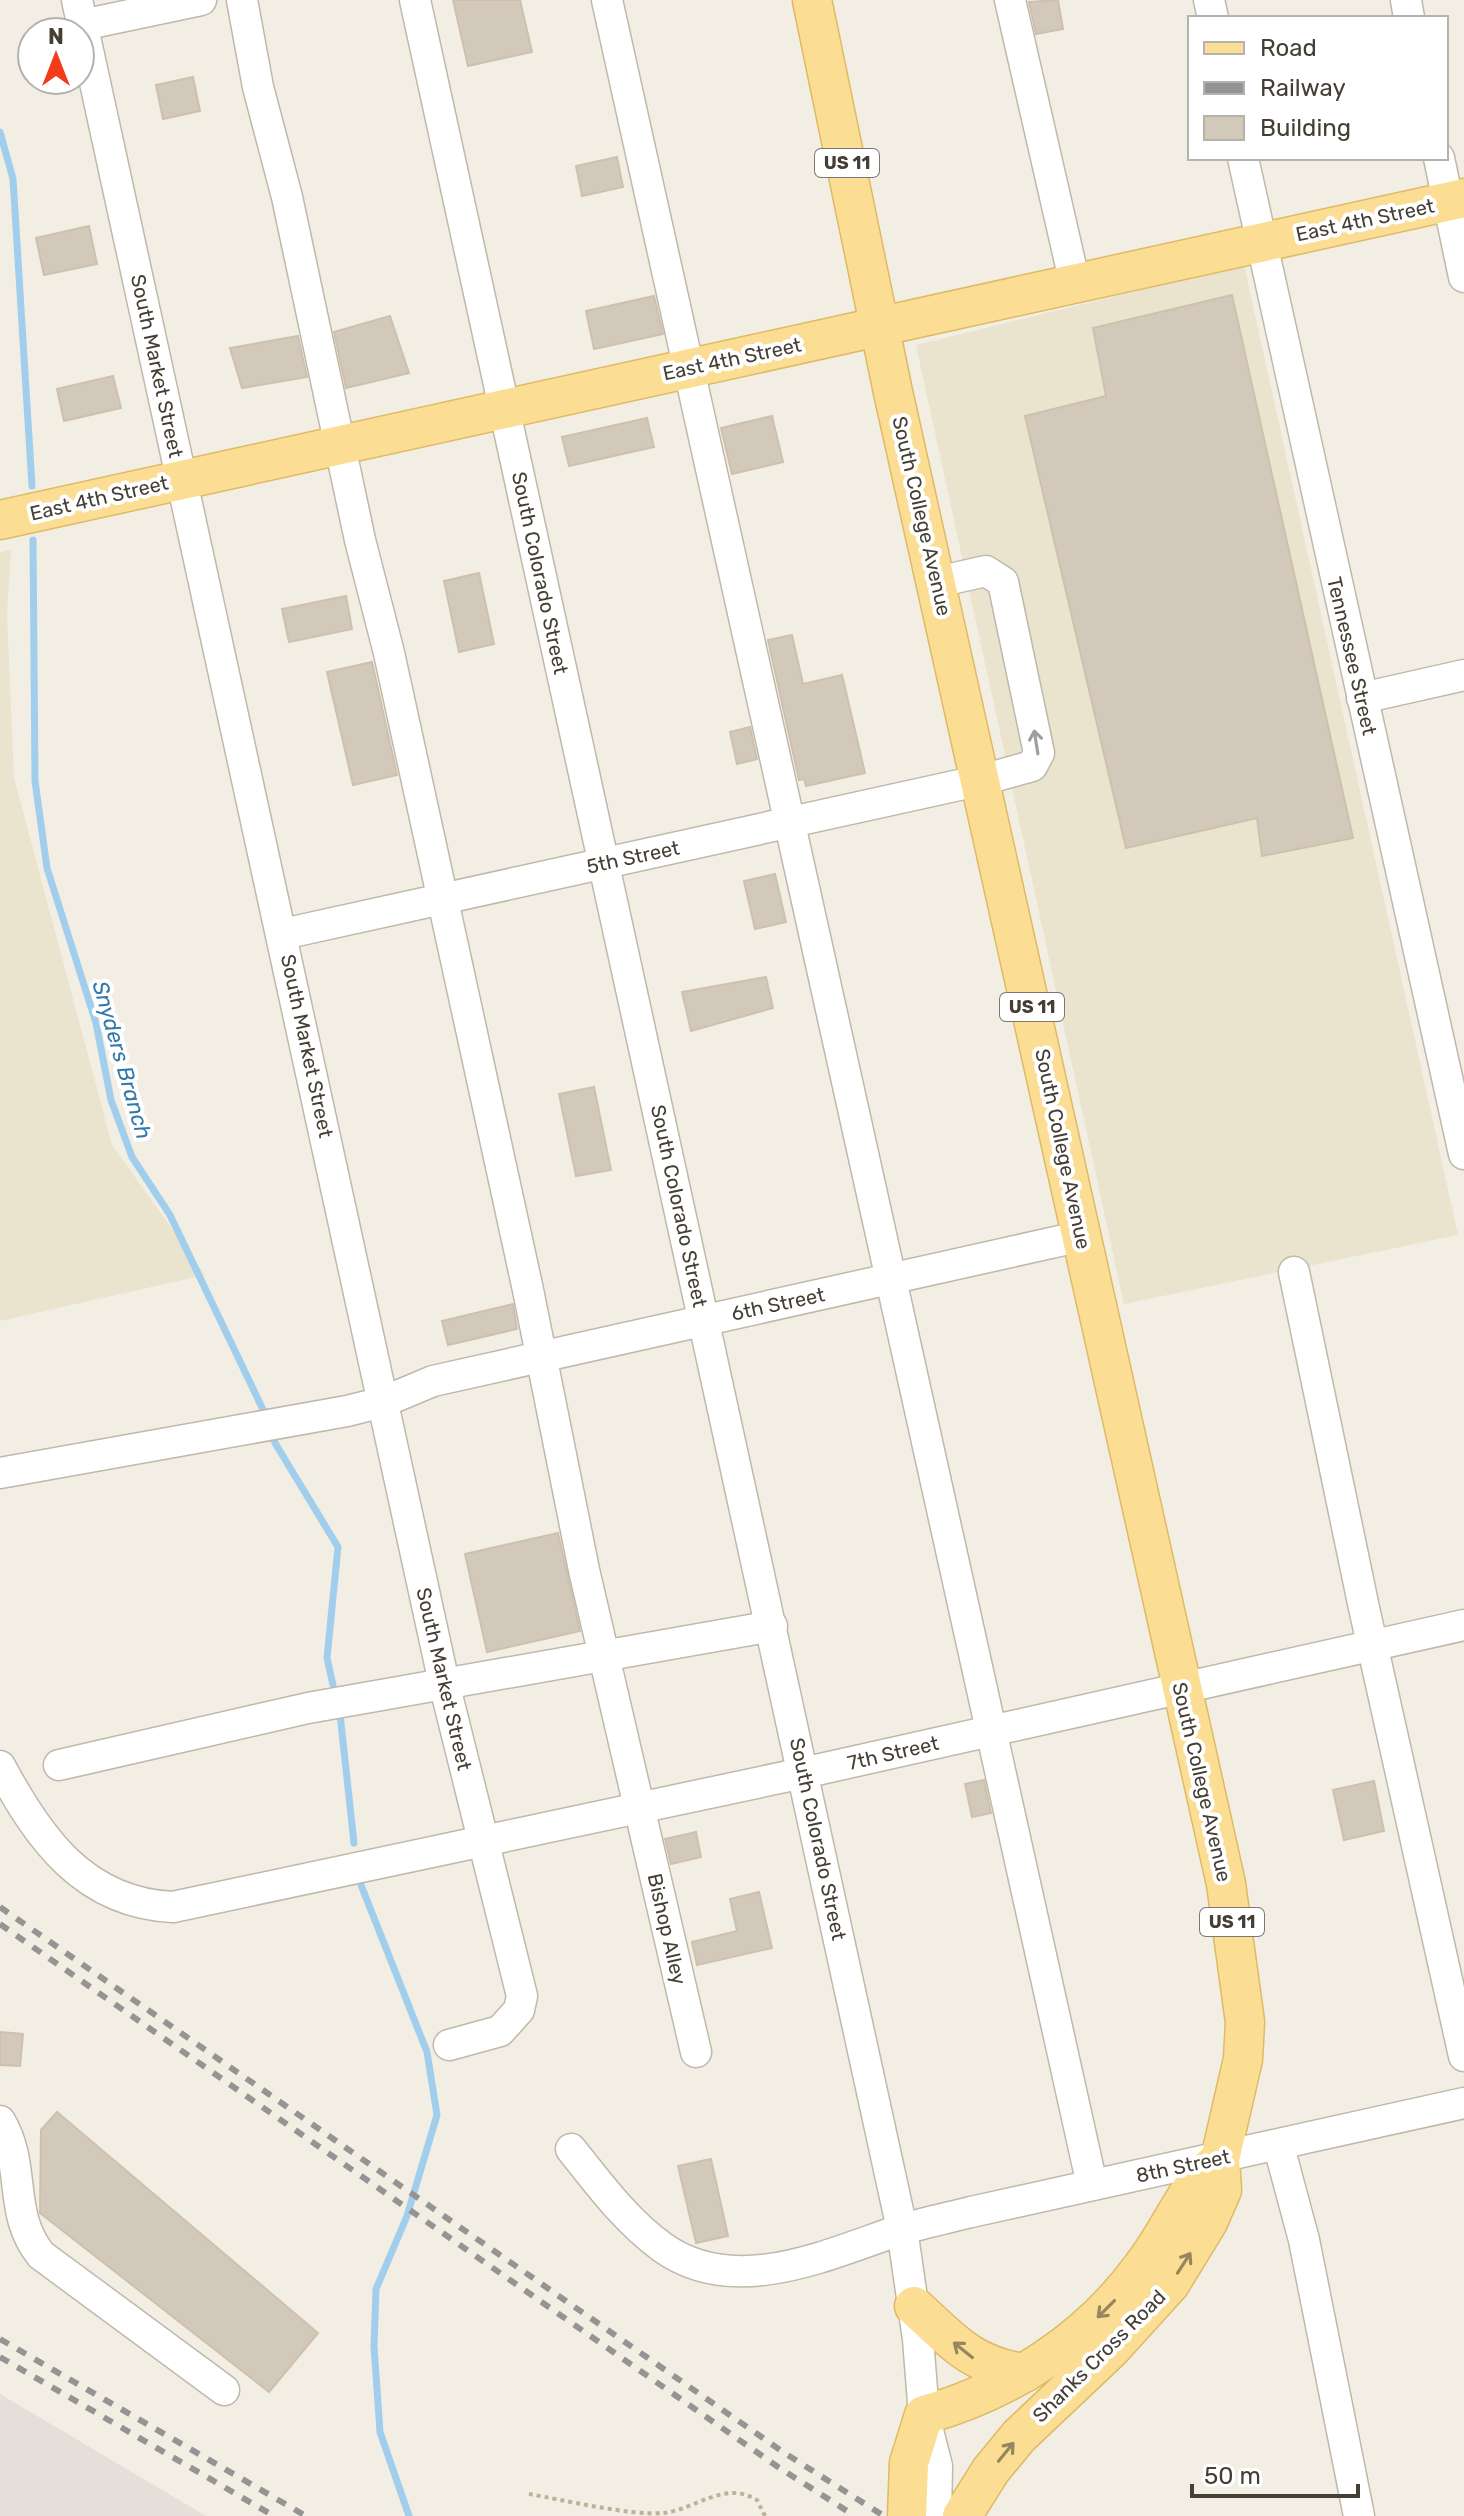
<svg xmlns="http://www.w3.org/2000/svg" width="1464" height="2516" viewBox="0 0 1464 2516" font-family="Rubik,sans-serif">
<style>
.industrial{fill:#e4dfd9}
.education{fill:#eae3ce}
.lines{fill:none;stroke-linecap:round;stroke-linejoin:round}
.stream{stroke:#a2ceed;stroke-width:7}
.building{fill:#d3c9ba;stroke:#cdc1ae;stroke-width:2}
.minor-casing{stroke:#c0b8aa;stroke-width:33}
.major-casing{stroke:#dfba65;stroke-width:41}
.path{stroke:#beb199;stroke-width:4;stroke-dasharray:4 4;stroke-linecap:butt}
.minor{stroke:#fff;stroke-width:30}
.major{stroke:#fbde94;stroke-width:38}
.rail{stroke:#949494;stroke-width:6;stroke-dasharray:10 10;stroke-linecap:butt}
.oneway{stroke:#a29e9a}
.oneway2{stroke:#96865f}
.labels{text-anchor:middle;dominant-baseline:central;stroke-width:8;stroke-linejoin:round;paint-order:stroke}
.shield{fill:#fff;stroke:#7c7871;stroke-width:2}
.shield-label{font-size:18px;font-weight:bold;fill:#443e34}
.street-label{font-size:20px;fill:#443e34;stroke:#fff}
.water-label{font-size:22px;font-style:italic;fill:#3178ab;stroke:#fff}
</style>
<rect width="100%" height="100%" fill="#f2eee4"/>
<path class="industrial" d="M0,2394L206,2516H0Z"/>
<g class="education">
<path d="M1244,265L1458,1235L1124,1304L916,345Z"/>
<path d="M11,550L7,615L14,778L112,1145L205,1275L0,1321V552Z"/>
</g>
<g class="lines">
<g class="stream">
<path d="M0,132L13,179L32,486"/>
<path d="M33,540L35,781L47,868L96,1023L111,1100L132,1157L170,1215L267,1418"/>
<path d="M271,1430L275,1443L338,1547L327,1658L333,1685"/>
<path d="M340,1714L354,1843"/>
<path d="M361,1885L427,2052L437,2115L407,2216L376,2289L374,2346L380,2432L409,2516"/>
</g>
</g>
<g class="building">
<path d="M453,0H520L532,52L468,66Z"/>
<path d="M1058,0L1063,29L1036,34L1029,2Z"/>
<path d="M193,77L200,111L163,119L156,85Z"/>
<path d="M617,157L623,187L582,196L576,166Z"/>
<path d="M89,226L97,264L44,275L36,238Z"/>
<path d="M1232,295L1353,838L1262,856L1257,818L1126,848L1025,416L1106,396L1093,328Z"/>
<path d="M654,296L663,334L594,349L586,311Z"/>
<path d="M390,316L409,373L346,388L334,332Z"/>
<path d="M298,336L307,377L242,388L230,348Z"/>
<path d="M113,376L121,408L64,421L57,389Z"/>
<path d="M772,416L783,462L732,474L721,428Z"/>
<path d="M647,418L654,447L569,466L562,437Z"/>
<path d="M479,573L494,644L459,652L444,581Z"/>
<path d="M346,596L352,629L289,642L282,609Z"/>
<path d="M792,635L803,684L842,675L865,773L806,786L804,779L799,780L768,640Z"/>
<path d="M372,662L397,775L353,785L327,672Z"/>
<path d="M750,727L757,759L737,764L730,732Z"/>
<path d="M775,874L786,922L755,929L744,881Z"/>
<path d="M766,977L773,1008L691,1031L682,992Z"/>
<path d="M594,1087L611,1170L576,1176L559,1094Z"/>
<path d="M513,1304L517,1329L448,1345L442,1321Z"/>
<path d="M558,1533L580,1631L487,1652L465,1554Z"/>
<path d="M984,1780L991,1813L972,1817L965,1784Z"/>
<path d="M1374,1781L1384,1831L1344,1840L1333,1790Z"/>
<path d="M696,1832L701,1857L671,1864L665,1839Z"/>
<path d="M759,1892L772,1948L697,1965L692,1942L737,1931L730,1899Z"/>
<path d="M0,2032L23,2034L20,2066L0,2065Z"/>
<path d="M57,2112L318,2333L269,2392L40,2213L41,2130Z"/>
<path d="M711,2159L728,2236L696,2243L678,2166Z"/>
</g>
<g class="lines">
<g class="minor-casing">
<g id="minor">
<path d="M77,0L444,1683L522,1996L519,2010L500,2031L449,2045"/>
<path d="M242,0L258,87L287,197L360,540L389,653L528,1290L584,1570L696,2052"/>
<path d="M415,0L902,2229L918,2339L924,2415L937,2466L936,2516"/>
<path d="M607,0L1092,2185"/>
<path d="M1010,0L1075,284"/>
<path d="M1209,0L1213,18"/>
<path d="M1406,0L1409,18"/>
<path d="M82,25L201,0"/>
<path d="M1243,158L1464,1154"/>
<path d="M1439,158L1464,277"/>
<path d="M1362,698L1464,675"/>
<path d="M283,934L982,780L1032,766L1039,753L1003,582L986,571L937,582"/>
<path d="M1294,1272L1364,1608L1464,2056"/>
<path d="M0,1473L347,1411L383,1402L433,1381L1082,1236"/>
<path d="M59,1765L308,1708L772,1626"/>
<path d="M0,1766C39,1839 84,1903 173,1907L803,1773L1464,1625"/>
<path d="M0,2121C27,2166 7,2213 41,2255L224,2390"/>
<path d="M1279,2147L1304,2240L1359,2516"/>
<path d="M571,2149C598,2183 626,2221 662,2247C734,2299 826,2255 900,2230C923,2223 947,2218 971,2212L1464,2103"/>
</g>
</g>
<g class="major-casing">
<g id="major">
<path d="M812,0L893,392L1226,1884L1245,2022L1243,2059L1220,2159L1222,2190L1208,2222L1170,2284L1111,2349L1019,2436L991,2470L962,2516"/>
<path d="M0,520L1464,198"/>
<path d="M914,2306C951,2340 972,2366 1024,2373"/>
<path d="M907,2516L909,2463L924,2415C1011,2390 1088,2341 1142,2267C1161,2243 1174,2215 1191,2190C1198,2178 1211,2168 1220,2159"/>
</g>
</g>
<path class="path" d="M529,2494C564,2500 631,2516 664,2513C696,2509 725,2480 757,2500L765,2516"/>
<use href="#minor" class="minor"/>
<use href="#major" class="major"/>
<g class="rail">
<path d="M0,1907L783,2452L884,2516"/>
<path d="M0,1924L778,2467L855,2516"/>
<path d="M0,2339L306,2516"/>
<path d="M0,2357L274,2516"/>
</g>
</g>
<defs><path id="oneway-shaft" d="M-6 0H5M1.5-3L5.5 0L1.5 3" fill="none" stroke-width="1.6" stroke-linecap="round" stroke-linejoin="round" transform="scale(2)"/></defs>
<use class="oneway" href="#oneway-shaft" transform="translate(1036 742) rotate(-99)"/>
<g class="oneway2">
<use href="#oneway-shaft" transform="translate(1184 2263) rotate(-57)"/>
<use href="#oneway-shaft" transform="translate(1106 2309) rotate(135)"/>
<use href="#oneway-shaft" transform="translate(963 2350) rotate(-141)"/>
<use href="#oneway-shaft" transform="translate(1006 2452) rotate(-51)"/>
</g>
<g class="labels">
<g class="shield">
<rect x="815" y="149" width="64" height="28" rx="6"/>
<rect x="1000" y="993" width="64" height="28" rx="6"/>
<rect x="1200" y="1908" width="64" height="28" rx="6"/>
</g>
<g class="shield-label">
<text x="847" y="163">US 11</text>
<text x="1032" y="1007">US 11</text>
<text x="1232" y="1922">US 11</text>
</g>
<g class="street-label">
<text transform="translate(1365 220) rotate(-12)">East 4th Street</text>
<text transform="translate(732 359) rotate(-12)">East 4th Street</text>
<text transform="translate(157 366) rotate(78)">South Market Street</text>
<text transform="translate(99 498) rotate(-13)">East 4th Street</text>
<text transform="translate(922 516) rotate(77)">South College Avenue</text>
<text transform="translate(540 573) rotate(78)">South Colorado Street</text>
<text transform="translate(1352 656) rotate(77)">Tennessee Street</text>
<text transform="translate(633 857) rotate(-12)">5th Street</text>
<text transform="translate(307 1046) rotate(78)">South Market Street</text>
<text transform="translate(1063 1149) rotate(78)">South College Avenue</text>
<text transform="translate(679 1206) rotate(78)">South Colorado Street</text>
<text transform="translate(778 1304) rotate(-12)">6th Street</text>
<text transform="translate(444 1679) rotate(77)">South Market Street</text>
<text transform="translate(893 1753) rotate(-13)">7th Street</text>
<text transform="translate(1202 1782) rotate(77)">South College Avenue</text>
<text transform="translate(818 1839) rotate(78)">South Colorado Street</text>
<text transform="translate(667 1929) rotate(77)">Bishop Alley</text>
<text transform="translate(1183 2166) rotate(-12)">8th Street</text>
<text transform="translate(1099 2356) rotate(-45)">Shanks Cross Road</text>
</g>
<g class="water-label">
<text transform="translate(122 1060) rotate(74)">Snyders Branch</text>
</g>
</g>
<rect x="1188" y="16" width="260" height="144" fill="#ffffff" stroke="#b4b2ae" stroke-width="2"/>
<rect x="1204" y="42" width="40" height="12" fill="#fbde94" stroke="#b4b2ae" stroke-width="2"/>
<text x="1260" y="56" font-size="24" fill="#443e34">Road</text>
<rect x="1204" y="82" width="40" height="12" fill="#949494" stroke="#b4b2ae" stroke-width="2"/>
<text x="1260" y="96" font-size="24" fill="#443e34">Railway</text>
<rect x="1204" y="116" width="40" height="24" fill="#d3c9ba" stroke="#b4b2ae" stroke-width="2"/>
<text x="1260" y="136" font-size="24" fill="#443e34">Building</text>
<g transform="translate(56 56)"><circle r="38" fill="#ffffff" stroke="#b4b2ae" stroke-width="2"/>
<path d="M0-6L14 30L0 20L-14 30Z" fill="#f33a1a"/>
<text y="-12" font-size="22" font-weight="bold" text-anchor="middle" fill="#443e34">N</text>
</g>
<path d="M1192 2484v12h166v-12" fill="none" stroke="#443e34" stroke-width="4"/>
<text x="1204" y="2484" font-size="24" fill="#443e34" stroke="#ffffff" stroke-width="6" paint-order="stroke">50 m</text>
</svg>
